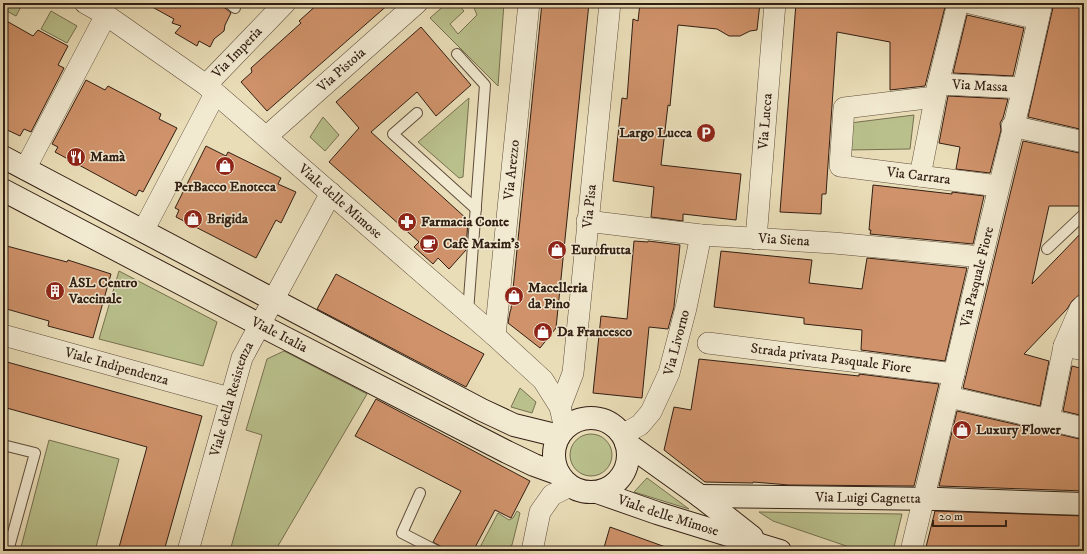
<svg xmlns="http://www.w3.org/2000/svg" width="1087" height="554" viewBox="0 0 1087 554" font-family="'IM FELL DW Pica',serif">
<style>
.green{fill:#b9c08c;stroke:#767050}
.building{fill:#cf926a;stroke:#321f14}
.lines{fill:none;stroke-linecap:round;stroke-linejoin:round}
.lane-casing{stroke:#604e3d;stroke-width:12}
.street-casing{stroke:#604e3d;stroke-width:22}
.secondary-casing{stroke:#321f14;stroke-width:24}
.lane{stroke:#f1e9d0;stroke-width:10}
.street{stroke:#f1e9d0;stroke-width:21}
.secondary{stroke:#f1e9d0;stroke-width:22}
.labels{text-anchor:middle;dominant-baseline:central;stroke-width:3;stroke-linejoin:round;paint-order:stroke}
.street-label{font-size:14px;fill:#321f14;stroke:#f1e9d0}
.poi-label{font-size:14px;font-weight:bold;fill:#321f14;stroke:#f1e9d0;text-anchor:start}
</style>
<rect width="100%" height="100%" fill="#e9ddb7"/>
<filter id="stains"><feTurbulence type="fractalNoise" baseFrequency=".005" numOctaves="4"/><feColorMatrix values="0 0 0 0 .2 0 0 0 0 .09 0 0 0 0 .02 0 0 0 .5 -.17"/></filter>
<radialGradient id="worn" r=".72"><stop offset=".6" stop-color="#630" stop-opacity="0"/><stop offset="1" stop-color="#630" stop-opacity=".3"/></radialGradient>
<g class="green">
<path d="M3,3H23L16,16L3,9Z"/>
<path d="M447,3H457L464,11L450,24L458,34L477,15L472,3H504L498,86L430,18Z"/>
<path d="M51,11L77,26L67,43L41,29Z"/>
<path d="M469,98L463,177L459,178L418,142Z"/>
<path d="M914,115L910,149L848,150L850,123Z"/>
<path d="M323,117L339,135L325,151L310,137Z"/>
<path d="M119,271L217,322L203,366L99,339Z"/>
<path d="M284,351L367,394L275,551H230L262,435L246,430L267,359Z"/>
<path d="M520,388L536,402L532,413L511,407Z"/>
<circle cx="591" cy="455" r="21"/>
<path d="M49,440L119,459L95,551H20Z"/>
<path d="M647,478L689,509L634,492Z"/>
<path d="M517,511L520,513L512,545L503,551H478L498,513L509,520L513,518Z"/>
<path d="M759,512L902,514L893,551H861L773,521Z"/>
</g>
<g class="building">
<path d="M145,3H215L225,8L231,13L225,25L224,31L214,39L210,47L199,41L197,46L175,33L181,26L172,23L174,19Z"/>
<path d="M319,3H390L267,111L241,82L252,72L251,68L301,23L299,21Z"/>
<path d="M542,3H589L556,328L540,348L508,323L510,312L511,309Z"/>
<path d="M640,3H760L757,30L750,31L740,36H729L717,29L678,25L670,106L668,105L661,165L741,174L736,220L683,214V221L651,217L654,187L613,181L622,98L627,99L633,19L638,21Z"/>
<path d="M796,3H946L925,86L890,90V42L837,32L826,194H822L821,214L780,212Z"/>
<path d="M1054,3H1084V130L1028,117Z"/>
<path d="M967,15L1024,28L1013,76L953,73Z"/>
<path d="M3,19L33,36L38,30L68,46L58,65L64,68L31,132L24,129L20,136L3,128Z"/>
<path d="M421,27L471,85L436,116L417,92L371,132L468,220L466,250L449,269L438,258L433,264L414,247L419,242L329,162L359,128L336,102Z"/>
<path d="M86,80L105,90L108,86L161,114L159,119L177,128L143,192L139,190L136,196L55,152L58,147L52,144Z"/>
<path d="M948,96L1008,99L1003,118L1000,123L1001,130L990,173L956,169L960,147L939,143Z"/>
<path d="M1023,141L1084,154V206H1049L1032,284L1084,230V291L1072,301L1067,309L1024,354L1049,361L1040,406L963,388Z"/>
<path d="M206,146L226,156L228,152L281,178L278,184L296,192L281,223L276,220L256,258L176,217L179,210L175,208Z"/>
<path d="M873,185L952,194V192L984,196L973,244L870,234L871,230H869Z"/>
<path d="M634,241L648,242V241L680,245L674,307L668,329L649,327L642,398L593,393L601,316L627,319Z"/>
<path d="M3,245L67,262L68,260L111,274L93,338L48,326L49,321L3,308Z"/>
<path d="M721,251L812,260L809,283L862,289L867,258L967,268L945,361L861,350L862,330L804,324V318L714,307Z"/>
<path d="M336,274L484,354L466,387L317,309Z"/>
<path d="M699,359L859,376V374L939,384L914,486L789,485L753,482V483L705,482L664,450L674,407L691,410Z"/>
<path d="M7,362L202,416L164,551H118L147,447L3,407V378Z"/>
<path d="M1072,366L1084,369V416L1063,411Z"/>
<path d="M376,399L530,481L511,518L495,510L473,551H449L433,542L461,491L355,436Z"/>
<path d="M957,411L1084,440V491L939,486Z"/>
<path d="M935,511L1084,516V551H925Z"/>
<path d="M610,527L671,549L670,551H603Z"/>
</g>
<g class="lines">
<g class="lane-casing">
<g id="lane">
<path d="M229,3L235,8"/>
<path d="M457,54L485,85L468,312"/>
<path d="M417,113L393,134L476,209"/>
<path d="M1047,249L1084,214"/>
<path d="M3,445L35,453L8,551"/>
<path d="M420,493L402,533L437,551"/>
</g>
</g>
<g class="street-casing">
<g id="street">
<path id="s1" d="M85,3L106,15L206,85L495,336L543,380L560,407L565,429"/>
<path d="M970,3L1038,19"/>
<path id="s2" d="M938,84L1023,88"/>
<path id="s3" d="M206,85L285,3"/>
<path id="s4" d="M935,97L844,108L840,166L998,186"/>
<path d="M1012,126L1084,142"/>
<path id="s5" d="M266,137L417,3"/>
<path d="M25,169L106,15"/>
<path d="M920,176L938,84L958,3"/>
<path id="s6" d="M587,221L701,235L834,243L982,257"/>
<path d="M143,231L215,94"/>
<path id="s7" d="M756,239L775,3"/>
<path id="s8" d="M3,335L230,398"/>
<path id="s9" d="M495,336L529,3"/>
<path id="s10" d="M708,343L954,374"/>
<path d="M1064,346L1084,350"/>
<path d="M949,397L1084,428"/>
<path id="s11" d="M560,407L573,373L610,3"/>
<path d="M1049,420L1064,346L1080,309L1084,305"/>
<path id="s12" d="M622,435L640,425L651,412L669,373L686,308L701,235"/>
<path id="s13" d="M188,551L242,358L331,193"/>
<path d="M532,551L540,512L552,495L570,486"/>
<path id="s14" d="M911,551L1023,88L1042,3"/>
</g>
</g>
<g class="secondary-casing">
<g id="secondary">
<path d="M3,157L482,410L514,425L559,436"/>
<path id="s15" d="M3,190L260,325L507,452L534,465L559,474"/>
<circle cx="591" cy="455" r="37"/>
<path d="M626,443L700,496L752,537"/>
<path id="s16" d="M597,492L657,513L780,551"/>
<path id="s17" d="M700,496L939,499L1084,504"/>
</g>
</g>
<use href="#lane" class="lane"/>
<use href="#street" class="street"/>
<use href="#secondary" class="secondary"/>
</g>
<defs>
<g id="parking-disc" transform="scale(1)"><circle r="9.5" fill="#8f2418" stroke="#f1e9d0"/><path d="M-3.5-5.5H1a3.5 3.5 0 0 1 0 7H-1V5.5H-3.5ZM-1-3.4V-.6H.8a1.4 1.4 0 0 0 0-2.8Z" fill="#fff"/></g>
<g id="restaurant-disc" transform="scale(1)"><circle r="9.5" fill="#8f2418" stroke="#f1e9d0"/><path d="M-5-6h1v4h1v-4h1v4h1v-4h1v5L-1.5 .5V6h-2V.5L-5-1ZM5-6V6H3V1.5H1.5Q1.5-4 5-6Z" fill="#fff"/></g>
<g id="shop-disc" transform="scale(1)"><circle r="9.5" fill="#8f2418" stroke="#f1e9d0"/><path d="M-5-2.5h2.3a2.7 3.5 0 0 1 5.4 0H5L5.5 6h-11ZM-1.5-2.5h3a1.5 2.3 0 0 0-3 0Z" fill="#fff"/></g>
<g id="pharmacy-disc" transform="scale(1)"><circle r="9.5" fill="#8f2418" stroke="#f1e9d0"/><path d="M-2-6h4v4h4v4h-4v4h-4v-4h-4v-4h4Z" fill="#fff"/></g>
<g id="cafe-disc" transform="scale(1)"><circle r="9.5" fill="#8f2418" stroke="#f1e9d0"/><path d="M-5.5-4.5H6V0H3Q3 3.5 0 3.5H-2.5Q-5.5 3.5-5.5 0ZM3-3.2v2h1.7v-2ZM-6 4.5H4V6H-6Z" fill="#fff"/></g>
<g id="building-disc" transform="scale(1)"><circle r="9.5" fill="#8f2418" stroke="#f1e9d0"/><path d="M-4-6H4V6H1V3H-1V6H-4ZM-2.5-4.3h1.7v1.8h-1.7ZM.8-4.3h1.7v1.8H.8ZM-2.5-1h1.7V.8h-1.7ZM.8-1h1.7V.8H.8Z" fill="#fff"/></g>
</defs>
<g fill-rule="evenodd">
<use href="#parking-disc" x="706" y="133"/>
<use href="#restaurant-disc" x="76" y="157"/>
<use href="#shop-disc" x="225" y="166"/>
<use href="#shop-disc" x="193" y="219"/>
<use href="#pharmacy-disc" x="407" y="222"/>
<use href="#cafe-disc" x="429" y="244"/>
<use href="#shop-disc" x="557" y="250"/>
<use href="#building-disc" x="55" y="291"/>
<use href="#shop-disc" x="514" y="296"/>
<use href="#shop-disc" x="543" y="332"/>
<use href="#shop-disc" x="962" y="430"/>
</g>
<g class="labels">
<g class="street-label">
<text stroke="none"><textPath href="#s3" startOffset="45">Via Imperia</textPath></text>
<text stroke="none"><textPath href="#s5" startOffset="101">Via Pistoia</textPath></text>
<text stroke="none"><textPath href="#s2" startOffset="42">Via Massa</textPath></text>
<text stroke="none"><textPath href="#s7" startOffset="118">Via Lucca</textPath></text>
<text stroke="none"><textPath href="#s9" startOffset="167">Via Arezzo</textPath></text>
<text stroke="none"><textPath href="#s4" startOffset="229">Via Carrara</textPath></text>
<text stroke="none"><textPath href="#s1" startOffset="324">Viale delle Mimose</textPath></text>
<text stroke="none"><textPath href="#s11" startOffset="204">Via Pisa</textPath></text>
<text stroke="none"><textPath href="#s6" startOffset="198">Via Siena</textPath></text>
<text stroke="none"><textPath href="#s14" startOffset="282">Via Pasquale Fiore</textPath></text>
<text stroke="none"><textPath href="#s15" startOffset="312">Viale Italia</textPath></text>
<text stroke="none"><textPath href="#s12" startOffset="112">Via Livorno</textPath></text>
<text stroke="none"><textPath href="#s10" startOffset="124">Strada privata Pasquale Fiore</textPath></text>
<text stroke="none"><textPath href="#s8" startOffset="118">Viale Indipendenza</textPath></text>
<text stroke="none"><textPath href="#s13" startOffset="158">Viale della Resistenza</textPath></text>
<text stroke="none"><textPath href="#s17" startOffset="168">Via Luigi Cagnetta</textPath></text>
<text stroke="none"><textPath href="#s16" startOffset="75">Viale delle Mimose</textPath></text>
</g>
<g class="poi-label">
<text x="692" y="133" text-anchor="end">Largo Lucca</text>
<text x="90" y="157">Mamà</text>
<text x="225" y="187" text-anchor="middle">PerBacco Enoteca</text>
<text x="207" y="219">Brigida</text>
<text x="421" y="222">Farmacia Conte</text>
<text x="443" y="244">Cafè Maxim's</text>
<text x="571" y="250">Eurofrutta</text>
<text x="69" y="283">ASL Centro<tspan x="69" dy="16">Vaccinale</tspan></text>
<text x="528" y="288">Macelleria<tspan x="528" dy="16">da Pino</tspan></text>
<text x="557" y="332">Da Francesco</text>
<text x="976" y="430">Luxury Flower</text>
</g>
</g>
<rect width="1087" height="554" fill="none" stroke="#e9ddb7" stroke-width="16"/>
<rect x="4" y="4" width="1079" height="546" fill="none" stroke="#321f14" stroke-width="2"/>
<rect x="8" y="8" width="1071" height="538" fill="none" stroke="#321f14"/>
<path d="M933 520v6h73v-6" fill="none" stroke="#321f14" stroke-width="2"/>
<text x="939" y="520" font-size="12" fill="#321f14" stroke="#f1e9d0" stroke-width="3" paint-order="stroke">20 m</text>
<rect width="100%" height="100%" filter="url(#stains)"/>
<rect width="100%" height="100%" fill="url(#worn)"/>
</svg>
